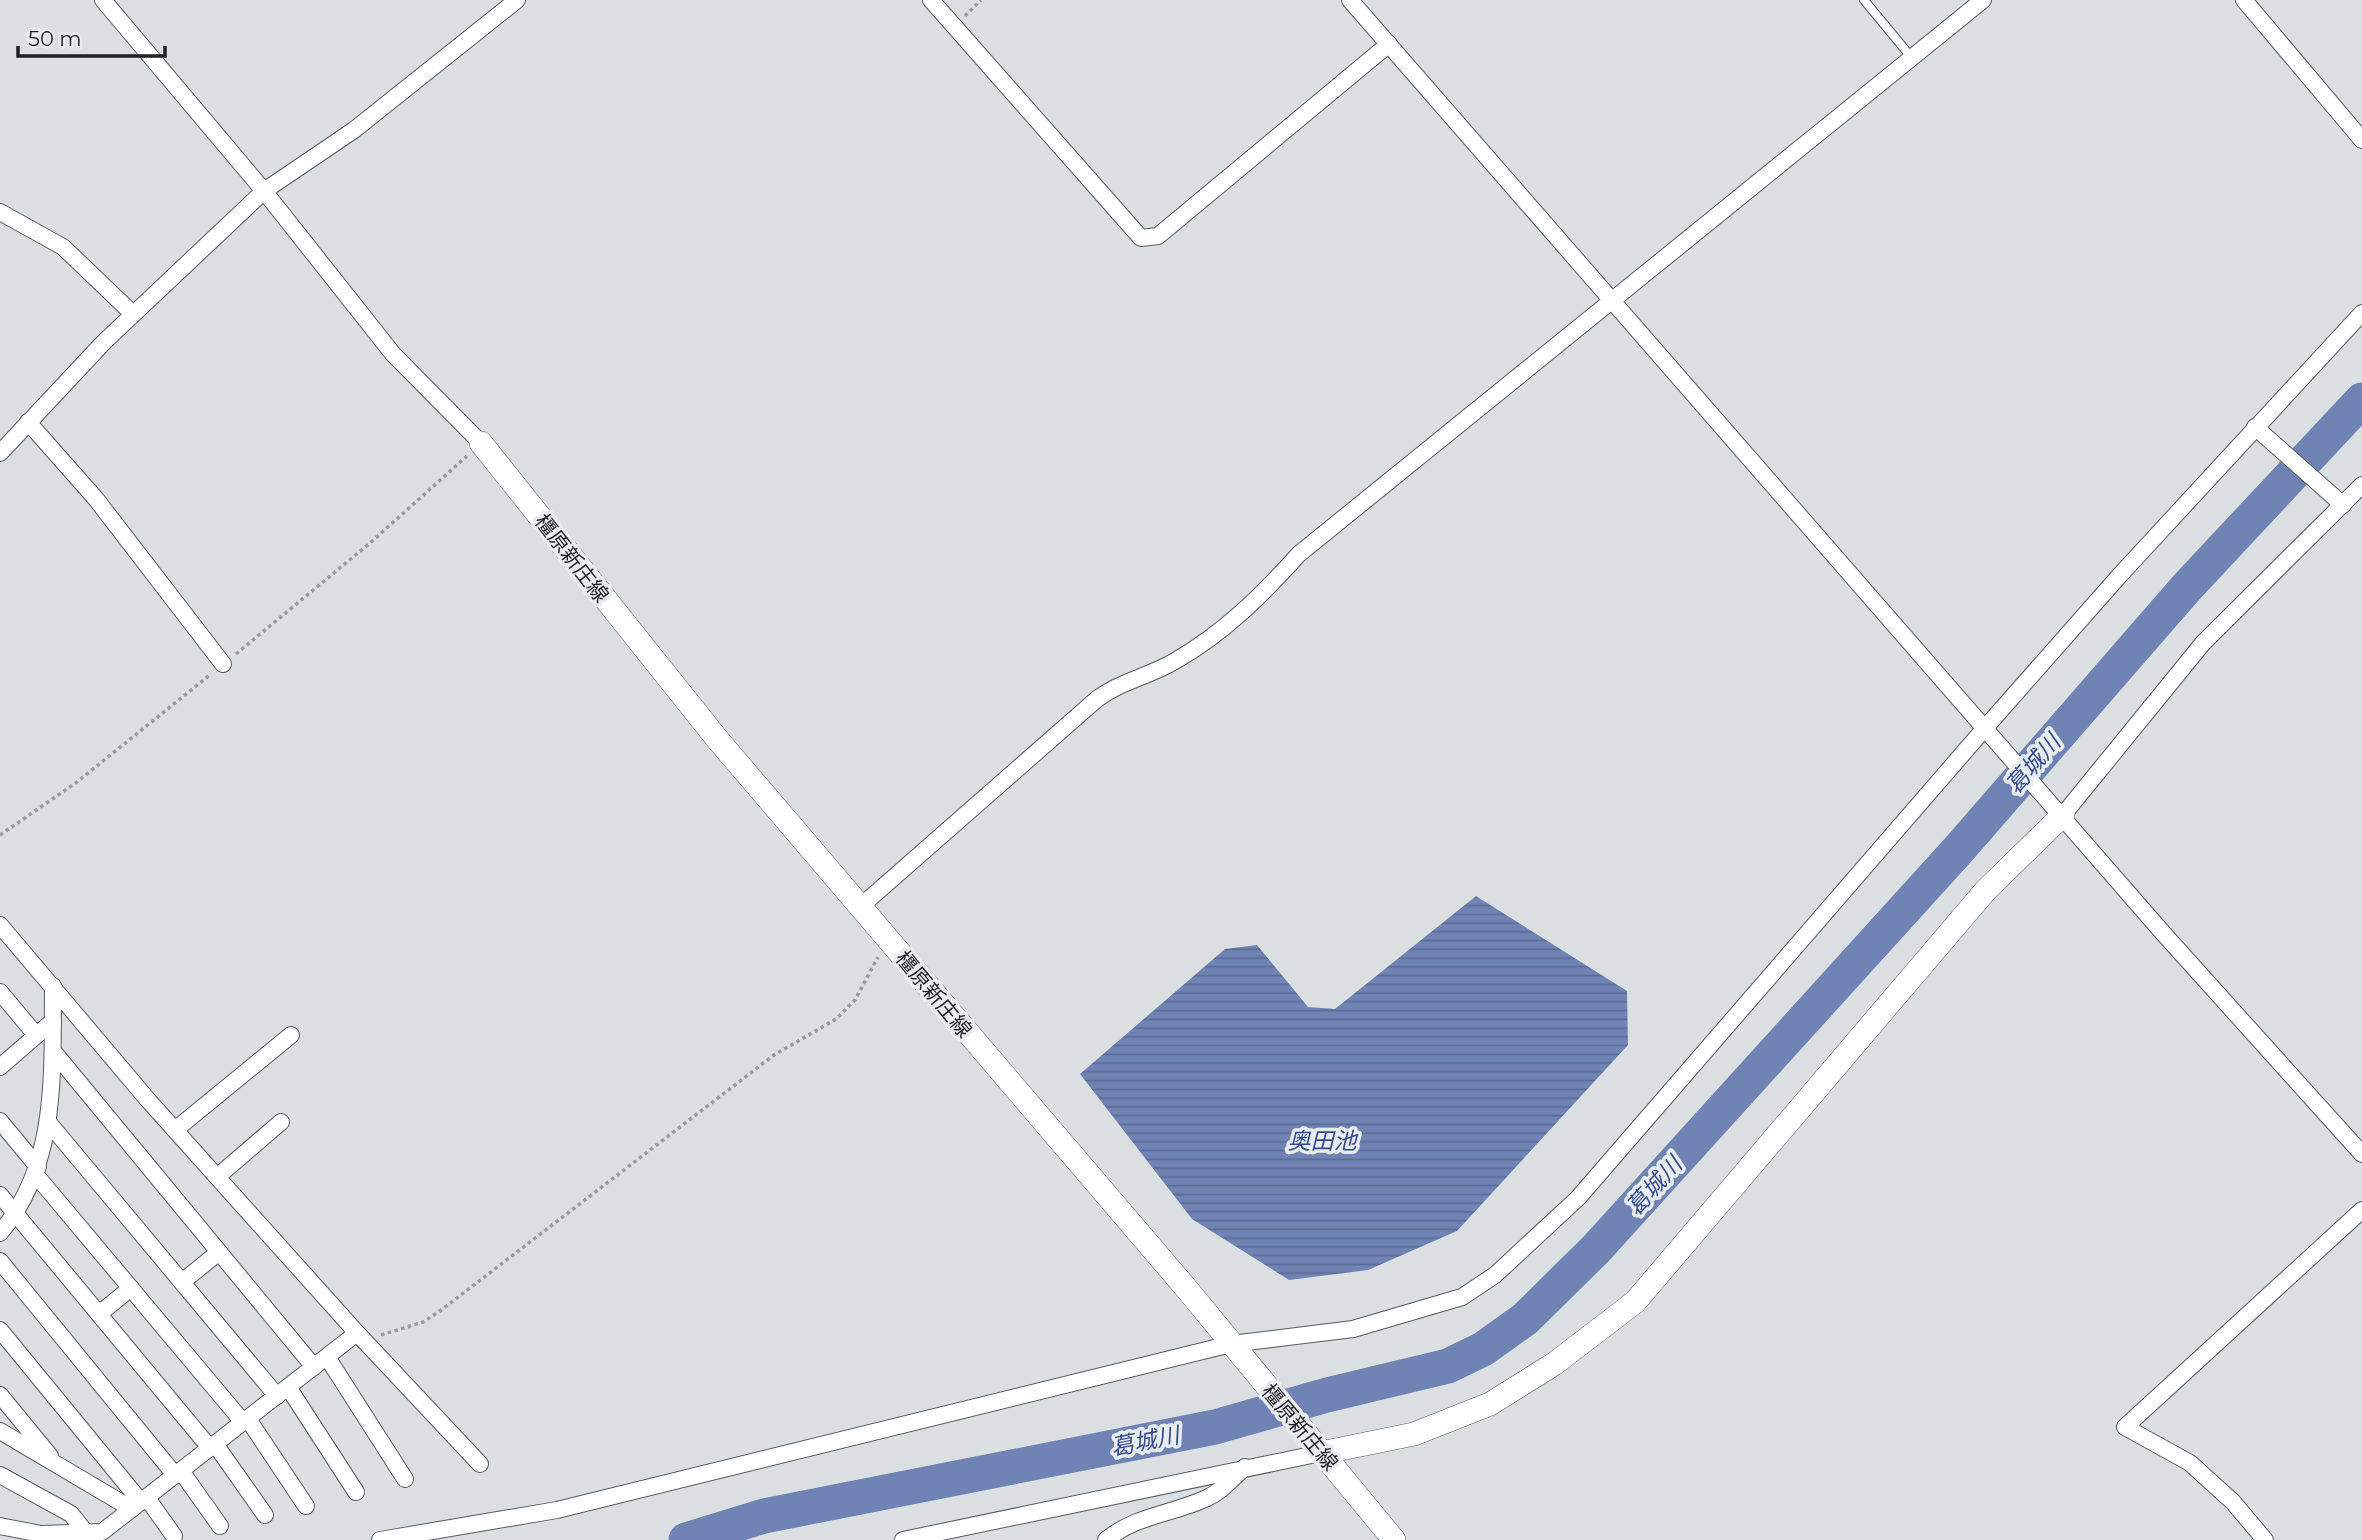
<svg xmlns="http://www.w3.org/2000/svg" width="2362" height="1540" viewBox="0 0 2362 1540" font-family="Montserrat,'Noto Sans JP',sans-serif">
<style>
.water{fill:url(#water-rules)}
.lines{fill:none;stroke-linecap:round;stroke-linejoin:round}
.river{stroke:#6f84b5;stroke-width:35}
.lane-casing{stroke:#575a5b;stroke-width:10}
.street-casing{stroke:#575a5b;stroke-width:18}
.secondary-casing{stroke:#575a5b;stroke-width:24}
.path{stroke:#989b9c;stroke-width:3.5;stroke-dasharray:3.5 3.5;stroke-linecap:butt}
.lane{stroke:#fff;stroke-width:8}
.street{stroke:#fff;stroke-width:16}
.secondary{stroke:#fff;stroke-width:23}
.labels{text-anchor:middle;dominant-baseline:central;stroke-width:7;stroke-linejoin:round;paint-order:stroke}
.street-label{font-size:21px;fill:#1f2021;stroke:#e9ecee}
.water-label{font-size:23px;font-style:italic;fill:#344c8c;stroke:#e9ecee}
</style>
<defs>
<pattern id="water-rules" width="6" height="5" patternUnits="userSpaceOnUse" patternTransform="scale(1.75)"><rect width="6" height="5" fill="#6f84b5"/><path d="M0 2.5h6" fill="none" stroke="#5b6c93"/></pattern>
</defs>
<rect width="100%" height="100%" fill="#dcdfe1"/>
<path class="water" d="M1476,896L1627,991L1628,1045L1457,1231L1368,1270L1289,1280L1192,1219L1080,1074L1225,949L1257,945L1308,1007L1335,1009Z"/>
<g class="lines">
<path class="river" d="M686,1540L764,1516L1215,1427L1327,1395L1448,1366L1483,1349L1525,1319L1596,1249L1959,849L2187,587L2362,400"/>
<g class="lane-casing">
<path id="lane" d="M1864,0L1912,58"/>
</g>
<g class="street-casing">
<g id="street">
<path d="M103,0L264,191L393,354L481,443"/>
<path d="M931,0L1141,238L1158,236L1389,44"/>
<path d="M1350,0L2163,933L2362,1154"/>
<path d="M2244,0L2362,140"/>
<path d="M0,212L63,247L133,314"/>
<path d="M28,422L96,499L223,664"/>
<path d="M2255,427L2343,505"/>
<path d="M0,453L104,342L264,191L354,130L517,0"/>
<path d="M2063,815L2203,643L2362,485"/>
<path d="M860,907L1097,699C1121,681 1150,676 1175,661C1224,633 1261,596 1299,554L1983,0"/>
<path d="M0,925L148,1100L357,1333L480,1464"/>
<path d="M0,992L36,1035"/>
<path d="M53,1051L314,1367"/>
<path d="M0,1067L53,1021"/>
<path d="M0,1121L38,1167"/>
<path d="M48,1122L277,1396"/>
<path d="M175,1130L291,1035"/>
<path d="M35,1174L243,1422"/>
<path d="M217,1177L281,1122"/>
<path d="M0,1195L210,1448"/>
<path d="M0,1233C59,1164 52,1071 53,986"/>
<path d="M0,1261L175,1475"/>
<path d="M182,1282L219,1252"/>
<path d="M99,1314L131,1288"/>
<path d="M0,1330L141,1502"/>
<path d="M327,1357L405,1479"/>
<path d="M288,1387L356,1492"/>
<path d="M0,1395L50,1456"/>
<path d="M248,1419L306,1506"/>
<path d="M0,1431L132,1509"/>
<path d="M215,1444L265,1515"/>
<path d="M181,1471L220,1526"/>
<path d="M0,1475L71,1514L87,1534"/>
<path d="M147,1498L174,1536"/>
<path d="M0,1526L41,1534L102,1532L357,1333"/>
<path d="M380,1540L557,1510L1231,1344L1353,1329L1462,1297L1495,1275L1578,1198L1985,728L2120,575L2362,313"/>
<path d="M903,1540L1321,1453"/>
<path d="M1106,1540C1136,1515 1173,1514 1207,1498C1222,1491 1233,1478 1245,1467"/>
<path d="M2265,1540L2233,1502L2190,1463L2125,1427L2362,1210"/>
</g>
</g>
<g class="secondary-casing">
<g id="secondary">
<path d="M481,443L718,740L1186,1288L1394,1540"/>
<path d="M1321,1453L1414,1434L1490,1404L1554,1364L1635,1302L1986,890L2063,815"/>
</g>
</g>
<g class="path">
<path d="M965,16L981,0"/>
<path d="M236,654L370,543L467,456"/>
<path d="M0,835L77,782L211,674"/>
<path d="M381,1335L423,1322L440,1311L774,1055L836,1019L855,1000L878,957"/>
</g>
<use href="#lane" class="lane"/>
<use href="#street" class="street"/>
<use href="#secondary" class="secondary"/>
</g>
<g class="labels">
<g class="street-label">
<text transform="translate(572 558) rotate(52)">橿原新庄線</text>
<text transform="translate(934 994) rotate(50)">橿原新庄線</text>
<text transform="translate(1300 1427) rotate(50)">橿原新庄線</text>
</g>
<g class="water-label">
<text transform="translate(2033 764) rotate(-49)">葛城川</text>
<text x="1322" y="1141">奥田池</text>
<text transform="translate(1654 1186) rotate(-48)">葛城川</text>
<text transform="translate(1145 1441) rotate(-11)">葛城川</text>
</g>
</g>
<path d="M18 46v10h147v-10" fill="none" stroke="#1f2021" stroke-width="3.5"/>
<text x="28" y="46" font-size="21" fill="#1f2021" stroke="#e9ecee" stroke-width="5" paint-order="stroke">50 m</text>
</svg>
